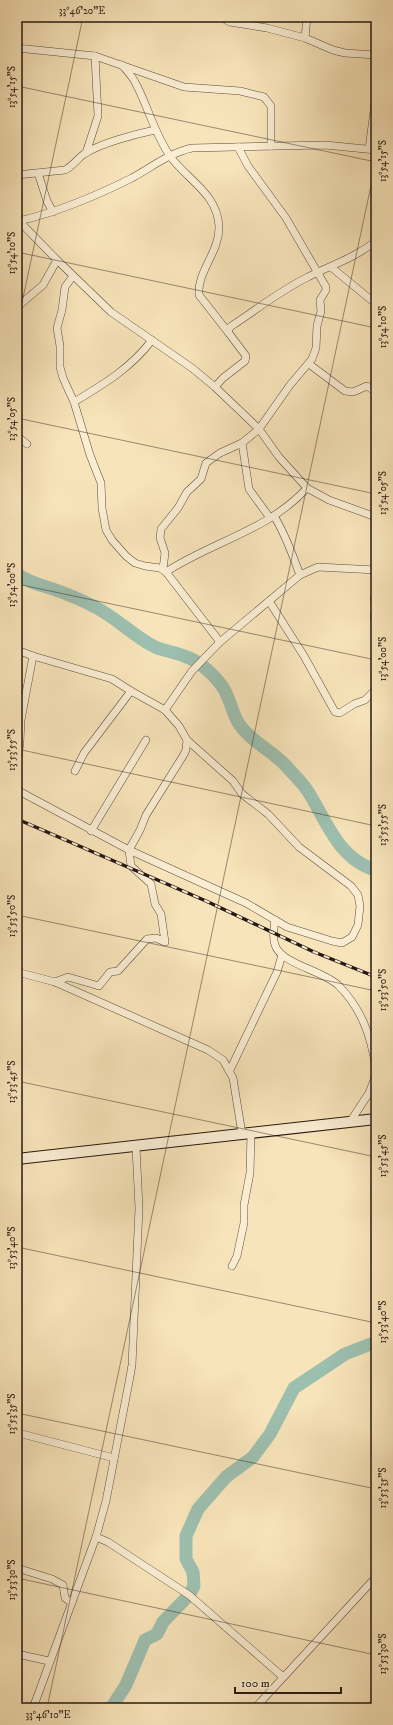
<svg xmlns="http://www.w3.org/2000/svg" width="393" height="1725" viewBox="0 0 393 1725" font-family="'IM FELL DW Pica',serif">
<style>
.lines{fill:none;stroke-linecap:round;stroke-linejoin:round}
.river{stroke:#9dbfaf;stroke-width:13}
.minor-casing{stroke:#5a4b3d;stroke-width:8}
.secondary-casing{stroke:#261813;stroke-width:12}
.minor{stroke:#faedd2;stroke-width:7}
.secondary{stroke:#faedd2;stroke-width:10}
.rail-casing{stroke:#261813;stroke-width:3.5}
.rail{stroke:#faedd2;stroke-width:2;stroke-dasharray:6;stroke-linecap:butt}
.ticks{fill:none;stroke:#261813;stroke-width:1;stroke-opacity:0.45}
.neatline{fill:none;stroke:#261813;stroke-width:1.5}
.ticks-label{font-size:10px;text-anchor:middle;fill:#261813}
</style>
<rect width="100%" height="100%" fill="#f8e4ba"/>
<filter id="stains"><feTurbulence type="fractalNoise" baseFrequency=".005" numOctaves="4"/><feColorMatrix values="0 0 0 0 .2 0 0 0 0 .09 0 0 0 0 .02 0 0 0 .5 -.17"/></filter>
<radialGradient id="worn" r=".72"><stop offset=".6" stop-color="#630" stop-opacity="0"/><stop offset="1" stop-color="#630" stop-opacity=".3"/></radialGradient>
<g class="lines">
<g class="river">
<path d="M17,574C28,582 40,585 53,589C67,594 82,600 95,607C117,618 133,636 155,647C164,651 175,652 184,656C199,661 213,674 222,686C229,695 232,713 239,724C251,742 273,751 287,767C293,774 301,781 307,790C326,819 338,860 376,870"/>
<path d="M111,1708L126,1685L145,1640L157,1634L163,1622L189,1595L194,1586L193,1572L186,1559V1536L198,1509L226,1477L253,1457L270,1434L294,1388L345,1354L376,1342"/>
</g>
<g class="minor-casing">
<g id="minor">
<path d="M220,17L230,22L267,28L305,38L333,50L345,53L376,55"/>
<path d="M305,38L307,17"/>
<path d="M17,48L95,56L184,87L240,91L264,97L271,106V146"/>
<path d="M122,65C126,70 132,76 135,82C148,106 154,133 170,156C187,180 217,193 219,226C220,252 197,271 199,295L228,332"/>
<path d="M369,149L376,95"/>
<path d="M86,153L98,116L95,56"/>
<path d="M38,173L47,201L53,212"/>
<path d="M17,175L65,170C73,166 77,159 84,154C101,143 136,134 155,130"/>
<path d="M17,219L57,260L111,312L192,368L215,387L259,429L279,457L307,488L329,500L376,517"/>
<path d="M19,221C58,212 96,196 132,178C152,167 169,153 192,148L325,145L376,150"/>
<path d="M331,267L376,304"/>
<path d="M73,276L65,287L62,310L57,328L60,346V367L63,378L74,402L90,455L101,483L102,508L106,530L112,540L126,556L135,563L145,566L160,568L166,572L220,642"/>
<path d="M17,307L43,285L57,260"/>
<path d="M309,364L345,391L353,392L367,386L376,392"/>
<path d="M215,387L223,378L245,361L246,356L228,332L230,327C256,310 281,290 308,277C331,265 355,258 376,241"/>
<path d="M74,402C104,384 131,368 152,340"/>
<path d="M17,436L27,444"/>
<path d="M242,443L249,489L270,518"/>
<path d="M274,516C286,535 292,554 300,575"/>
<path d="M163,569L165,553L160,538L161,529L178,508L187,492L201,479L206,463L220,453L242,443L259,429L290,385L312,359L316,348L317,326L321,311L320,300L326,290V287L286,218L248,166L238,147"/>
<path d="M166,572C212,542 269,530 307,488"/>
<path d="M376,592L374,599L376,605"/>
<path d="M269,601L304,656L335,712L340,713L354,704L365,700L376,689"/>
<path d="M376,610L374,616L376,627"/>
<path d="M17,650L33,656L112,679L131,691L165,710L179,726L187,740L186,750L183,756L146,815L140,830L129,850L131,866L151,884L155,904L161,914L165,942L156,938L147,939L118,971L110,972L99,986L68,977L55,982"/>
<path d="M165,710L192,671L220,642L300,575L318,567L376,570"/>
<path d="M17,770L20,741L21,720L33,656"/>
<path d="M75,771L84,753L131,691"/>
<path d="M17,790L129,850L246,903L287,927L332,941L342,943L352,937L358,925L360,906L358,895L351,886L299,847L268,814L242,794L233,781L187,740"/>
<path d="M91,831L146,740"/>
<path d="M275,920C274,928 272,937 275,945C281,964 322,970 338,985C362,1009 371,1036 376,1069"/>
<path d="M17,972L55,982L208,1050L223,1060L233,1078L242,1134"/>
<path d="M230,1070L277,972L282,955"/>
<path d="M350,1122L369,1093L376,1075"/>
<path d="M232,1266L237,1256L244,1223V1205L250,1173L251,1133"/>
<path d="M17,1435L22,1434L114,1458"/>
<path d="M96,1537L108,1542L189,1595L283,1677"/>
<path d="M17,1568L52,1579L63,1585L65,1598L72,1603"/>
<path d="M17,1654L49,1661"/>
<path d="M33,1708L96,1537L106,1501L129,1382L132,1365L139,1208L136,1147"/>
<path d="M255,1708L376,1577"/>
<path d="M369,1708L376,1701"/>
</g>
</g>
<g class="secondary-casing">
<path id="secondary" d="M17,1159L376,1119"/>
</g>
<use href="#minor" class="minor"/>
<use href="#secondary" class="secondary"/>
<g class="rail-casing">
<path id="rail" d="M17,819L206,901L314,952L376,977"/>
</g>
<use href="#rail" class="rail"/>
</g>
<path class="ticks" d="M17,86L376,162M17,252L376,328M17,326L83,17M17,418L376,494M17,584L376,660M17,749L376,826M17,915L376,991M17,1081L376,1157M17,1247L376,1323M17,1413L376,1489M17,1578L376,1655M47,1708L376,162M371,1708L376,1686"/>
<rect width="393" height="1725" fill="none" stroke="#f8e4ba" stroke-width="44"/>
<path d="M235 1687v6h106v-6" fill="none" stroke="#261813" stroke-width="2"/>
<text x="241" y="1687" font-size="12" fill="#261813" stroke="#faedd2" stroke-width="3" paint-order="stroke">100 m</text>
<rect x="22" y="22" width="349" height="1681" class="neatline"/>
<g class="ticks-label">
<text x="82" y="14">33°46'20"E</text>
<text transform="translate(11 87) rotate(-90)" y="4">13°54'15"S</text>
<text transform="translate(382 161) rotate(-90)" y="4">13°54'15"S</text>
<text transform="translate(11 253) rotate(-90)" y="4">13°54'10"S</text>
<text transform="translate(382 327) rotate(-90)" y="4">13°54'10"S</text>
<text transform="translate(11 419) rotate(-90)" y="4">13°54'05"S</text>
<text transform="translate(382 493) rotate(-90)" y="4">13°54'05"S</text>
<text transform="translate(11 585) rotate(-90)" y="4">13°54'00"S</text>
<text transform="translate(382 659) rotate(-90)" y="4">13°54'00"S</text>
<text transform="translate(11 750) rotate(-90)" y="4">13°53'55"S</text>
<text transform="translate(382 825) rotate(-90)" y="4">13°53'55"S</text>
<text transform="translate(11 916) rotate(-90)" y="4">13°53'50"S</text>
<text transform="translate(382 990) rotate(-90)" y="4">13°53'50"S</text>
<text transform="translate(11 1082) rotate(-90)" y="4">13°53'45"S</text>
<text transform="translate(382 1156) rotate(-90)" y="4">13°53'45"S</text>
<text transform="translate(11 1248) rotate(-90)" y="4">13°53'40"S</text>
<text transform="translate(382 1322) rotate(-90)" y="4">13°53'40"S</text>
<text transform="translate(11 1414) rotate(-90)" y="4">13°53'35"S</text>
<text transform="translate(382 1488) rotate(-90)" y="4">13°53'35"S</text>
<text transform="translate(11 1580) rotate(-90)" y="4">13°53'30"S</text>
<text transform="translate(382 1654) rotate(-90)" y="4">13°53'30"S</text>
<text x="48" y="1718">33°46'10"E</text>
</g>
<rect width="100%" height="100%" filter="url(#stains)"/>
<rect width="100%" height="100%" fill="url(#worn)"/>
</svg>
